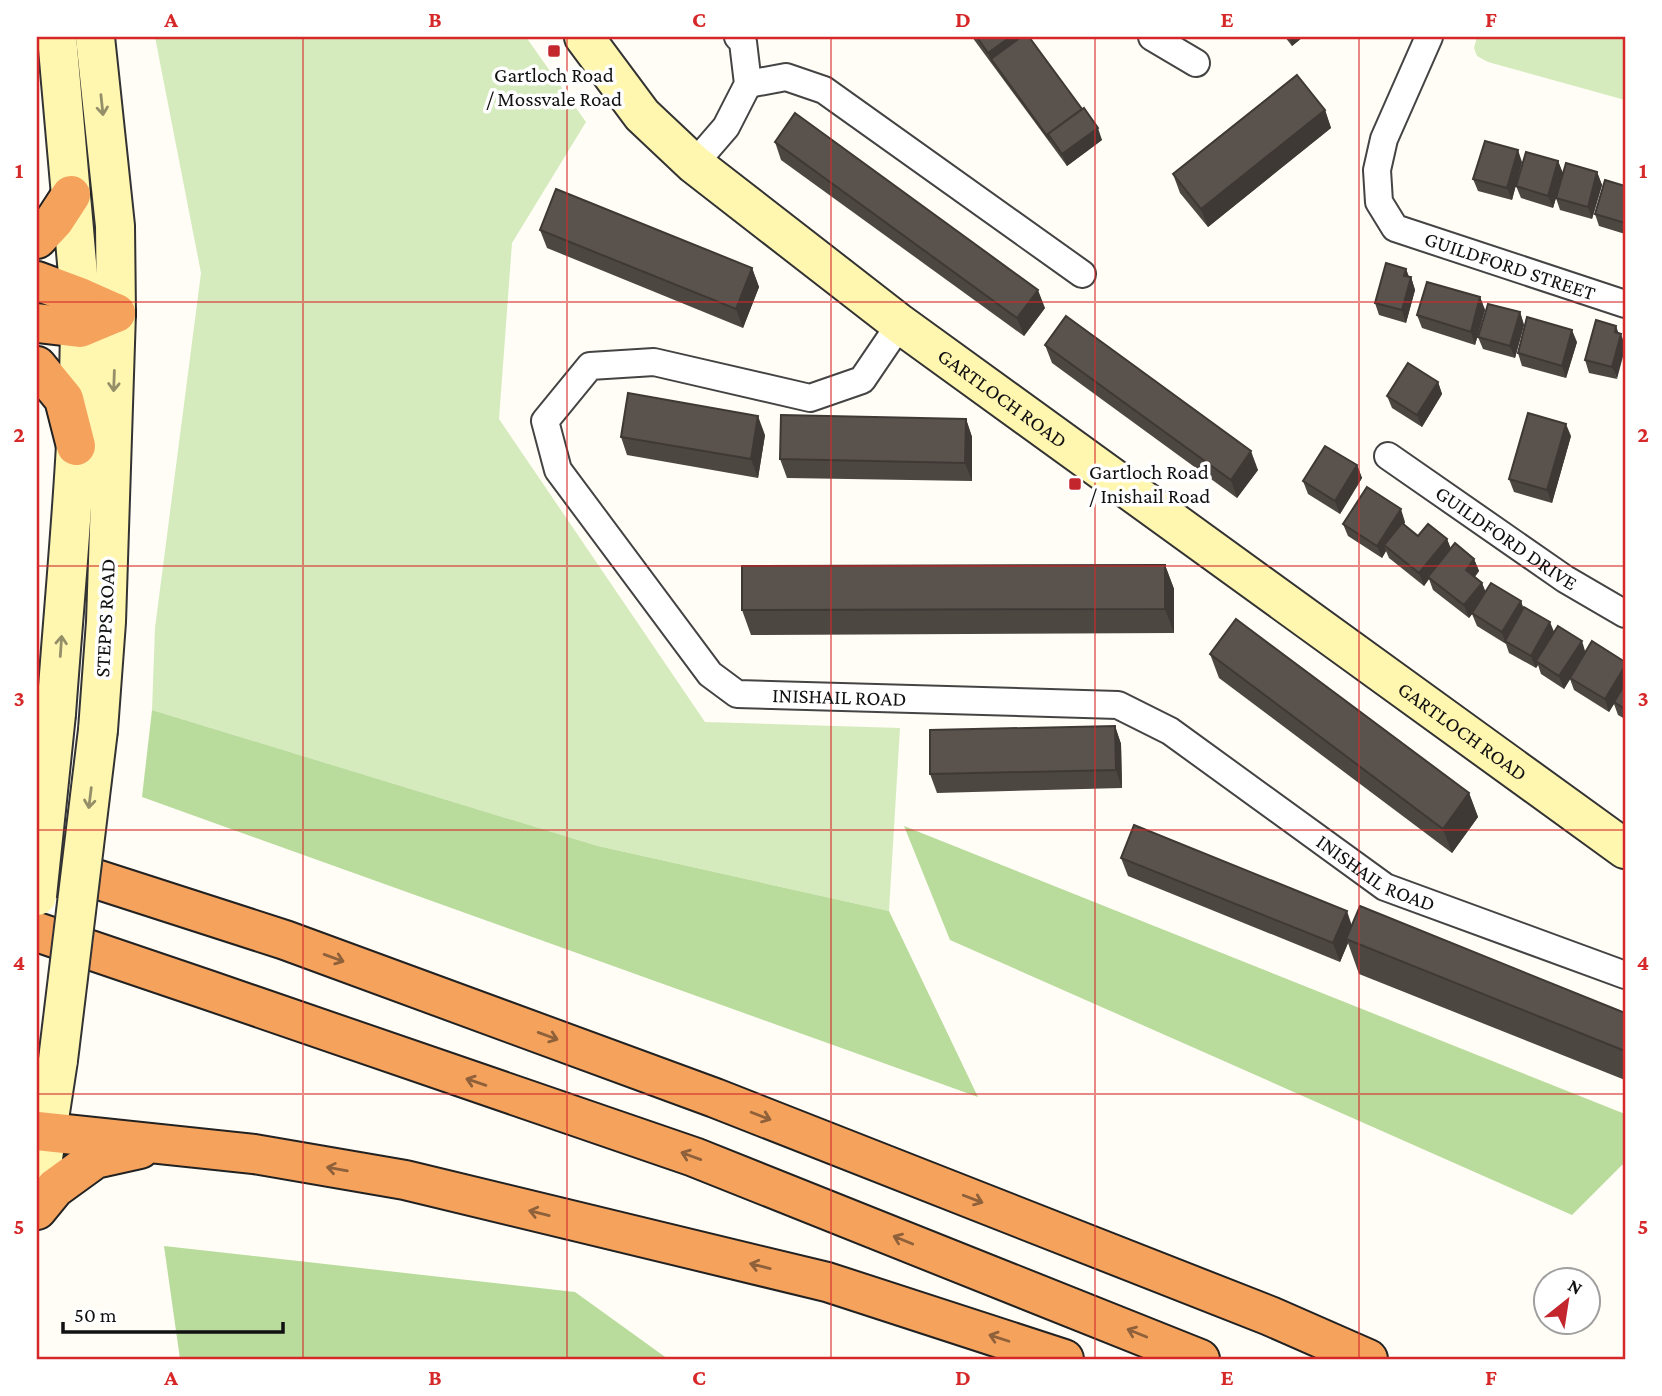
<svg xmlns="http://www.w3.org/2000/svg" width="1662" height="1396" viewBox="0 0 1662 1396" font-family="'Crimson Pro',serif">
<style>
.green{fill:#d5ebbd}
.forest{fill:#b9dc9c}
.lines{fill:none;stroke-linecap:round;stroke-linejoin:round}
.minor-casing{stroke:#444;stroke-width:30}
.secondary-casing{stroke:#333;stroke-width:42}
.motorway-casing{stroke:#222;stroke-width:42}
.minor{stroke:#fff;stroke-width:26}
.secondary{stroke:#fff6b0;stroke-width:38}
.motorway{stroke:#f5a25d;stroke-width:38}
.secondary-bridge-casing{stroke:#333;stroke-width:42;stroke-linecap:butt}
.secondary-bridge{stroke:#fff6b0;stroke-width:38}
.wall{fill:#4d4742}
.shaded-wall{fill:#3f3936}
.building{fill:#5a524d;stroke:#3f3936;stroke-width:2}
.oneway{stroke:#948f68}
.oneway2{stroke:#8e613b}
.grid{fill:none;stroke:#d62828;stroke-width:2;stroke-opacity:0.55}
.poi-dot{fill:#c4262e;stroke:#fff;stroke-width:2.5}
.labels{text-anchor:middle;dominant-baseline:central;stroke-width:7;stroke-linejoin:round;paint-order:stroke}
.poi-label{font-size:21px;fill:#111;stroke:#fff}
.street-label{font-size:21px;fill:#111;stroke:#fff}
.neatline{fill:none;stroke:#d62828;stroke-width:2.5}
.grid-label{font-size:23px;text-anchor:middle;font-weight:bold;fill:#d62828}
</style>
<rect width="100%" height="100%" fill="#fffdf5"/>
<g class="green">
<path d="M155,37H526L586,122L512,243L499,419L705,722L900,728L889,911L598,846L152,710L155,628L201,273Z"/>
<path d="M1477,37H1625V100L1488,62L1477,56L1474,48Z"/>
</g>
<g class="forest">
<path d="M152,710L598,846L889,911L978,1097L142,797Z"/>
<path d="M904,826L1625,1114V1162L1572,1215L950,940Z"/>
<path d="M164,1246L575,1292L668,1359H180Z"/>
</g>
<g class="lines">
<g class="minor-casing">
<g id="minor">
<path d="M1152,37L1196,63"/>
<path id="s1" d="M1429,37L1384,139L1377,170L1379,202L1395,228L1625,304"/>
<path d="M748,84L786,77L824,90L1082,274"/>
<path d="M694,164L726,127L748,84L743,42L738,37"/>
<path id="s2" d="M900,324L862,380L810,398L654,362L590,366L545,421L558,470L710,674L737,694L1118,705L1170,731L1385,887L1625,975"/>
<path id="s3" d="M1388,456L1565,579L1625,614"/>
</g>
</g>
<g class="secondary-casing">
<g id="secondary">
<path d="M95,37L115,226L116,313L106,622L98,730"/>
<path id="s4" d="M584,37L642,115L694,164L900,324L1625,849"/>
<path d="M56,714C66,576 81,436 80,297L57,37"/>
<path d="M37,1197L58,1060"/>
</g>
</g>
<g class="motorway-casing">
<g id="motorway">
<path d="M37,239L54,221L71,195"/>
<path d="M37,281L80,297L116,313"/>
<path d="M37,323L80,328L116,313"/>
<path d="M37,366L64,399L76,446"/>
<path d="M37,860L285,940L715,1098L1270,1316L1368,1359"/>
<path d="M37,932L208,990L694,1157L1200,1359"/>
<path d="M37,1131L254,1154L405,1180L827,1282L1064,1359"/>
<path d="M37,1210L55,1188L95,1159L140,1149"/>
</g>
</g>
<use href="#minor" class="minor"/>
<use href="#secondary" class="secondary"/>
<use href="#motorway" class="motorway"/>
<g class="secondary-bridge-casing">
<g id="secondary-bridge">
<path d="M37,896L56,714"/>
<path d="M58,1060L98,730"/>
</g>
</g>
<use href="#secondary-bridge" class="secondary-bridge"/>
</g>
<g class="wall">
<path d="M972,37H1029L1102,140L1067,166Z"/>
<path d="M1285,37H1303L1292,46Z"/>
<path d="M1325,110L1331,128L1208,227L1180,193L1173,174Z"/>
<path d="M775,142L1045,308L1024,336L781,160Z"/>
<path d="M1558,161L1563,173L1597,172L1602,185L1592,219L1560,210L1556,198L1553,208L1521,198L1516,186Z"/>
<path d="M1522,162L1512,200L1478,191L1473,179Z"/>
<path d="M1625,186V234L1599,226L1595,214Z"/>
<path d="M540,230L752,268L759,287L743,328L547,248Z"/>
<path d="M1406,269L1409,277H1411L1415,290L1406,323L1379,315L1375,303Z"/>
<path d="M1480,297L1485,310L1475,345L1422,328L1417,315Z"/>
<path d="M1520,312L1524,325L1515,358L1483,349L1478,337Z"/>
<path d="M1596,320L1617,379L1589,373L1585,360Z"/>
<path d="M1577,342L1566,378L1522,366L1518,353Z"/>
<path d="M1045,345L1258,470L1237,498L1052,363Z"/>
<path d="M1438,382L1442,394L1422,427L1392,408L1387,396Z"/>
<path d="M966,419L972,437V481L787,478L780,459Z"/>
<path d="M765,435L758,478L627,455L621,437Z"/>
<path d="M1571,436L1552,503L1514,492L1509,479Z"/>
<path d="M1357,465L1362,478L1340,514L1308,494L1303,481Z"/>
<path d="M1405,522L1404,525L1418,536L1447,539L1451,549L1474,559L1479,571L1475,577L1482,583L1485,592L1521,601L1523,608L1554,633L1585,652L1625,662V719L1618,715L1614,704L1609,712L1574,690L1570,679L1564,689L1541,674L1538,665L1536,668L1509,653L1506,644L1477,626L1472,614L1469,618L1433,590L1429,579L1424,586L1389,558L1386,551L1382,558L1348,536L1343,524Z"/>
<path d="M1165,565L1174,589V633L751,635L742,610Z"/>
<path d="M1210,654L1469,793L1478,817L1452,853L1219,678Z"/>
<path d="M1115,726L1121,744L1122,788L937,793L930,774Z"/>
<path d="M1121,858L1352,925L1625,1013V1080L1359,974L1348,943L1340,962L1128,876Z"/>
</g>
<g class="shaded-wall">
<path d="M1010,37H1027L991,59L993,65L988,53Z"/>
<path d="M1289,37H1303L1292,46Z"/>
<path d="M1325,110L1331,128L1208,227L1201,209Z"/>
<path d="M1098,128L1102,140L1067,166L1062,154Z"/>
<path d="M1518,150L1522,162L1512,200L1507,188Z"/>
<path d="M1558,161L1563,174L1553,208L1548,196Z"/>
<path d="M1597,172L1602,185L1592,219L1588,207Z"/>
<path d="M752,268L759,287L743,328L736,309Z"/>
<path d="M1406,269L1410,280L1411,277L1415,290L1406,323L1402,310L1404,276Z"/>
<path d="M1038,290L1045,308L1024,336L1017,318Z"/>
<path d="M1480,297L1485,310L1475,345L1471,332Z"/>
<path d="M1520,312L1524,325L1515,358L1510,346Z"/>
<path d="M1616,326L1620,337L1621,334L1625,345V349L1617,379L1612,367Z"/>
<path d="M1572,330L1577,342L1566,378L1562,366Z"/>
<path d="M1438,382L1442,394L1422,427L1417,415Z"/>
<path d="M758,416L765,435L758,478L751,459Z"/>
<path d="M966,419L972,437V481L965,463Z"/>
<path d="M1566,424L1571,436L1552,503L1547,490Z"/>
<path d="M1251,451L1258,470L1237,498L1231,480Z"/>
<path d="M1357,465L1362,478L1340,514L1335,501Z"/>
<path d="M1401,509L1405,522L1388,548L1384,545L1386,551L1382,558L1377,546Z"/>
<path d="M1447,539L1452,552L1428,577L1429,579L1424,586L1419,573Z"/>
<path d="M1474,559L1479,571L1470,582L1466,570Z"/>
<path d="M1165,565L1174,589V633L1165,609Z"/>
<path d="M1482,583L1487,595L1469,618L1464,605Z"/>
<path d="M1521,601L1525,613L1505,641L1502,632Z"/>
<path d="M1550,622L1555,634L1536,661L1538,665L1536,668L1531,656Z"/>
<path d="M1582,641L1586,654L1564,689L1559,676Z"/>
<path d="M1625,666V686L1609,712L1605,699Z"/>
<path d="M1115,726L1121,744L1122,788L1116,770Z"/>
<path d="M1469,793L1478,817L1452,853L1443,829Z"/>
<path d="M1347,911L1353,929L1346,939L1348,943L1340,962L1333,943Z"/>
</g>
<g class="building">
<path d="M977,37H1010L988,53Z"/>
<path d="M1021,37H1029L1082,109L1048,134L1050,140L991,59Z"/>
<path d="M1297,75L1325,110L1201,209L1173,174Z"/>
<path d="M1084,108L1098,128L1062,154L1048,134Z"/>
<path d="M795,113L1038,290L1017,318L775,142Z"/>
<path d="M1485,141L1518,150L1507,188L1473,179Z"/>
<path d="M1526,152L1558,161L1548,196L1516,186Z"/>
<path d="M1566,163L1597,172L1588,207L1556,198Z"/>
<path d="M1605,180L1625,186V223L1595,214Z"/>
<path d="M556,189L752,268L736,309L540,230Z"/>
<path d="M1386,263L1406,269L1404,276L1411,277L1402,310L1375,303Z"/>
<path d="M1427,282L1480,297L1471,332L1417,315Z"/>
<path d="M1488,304L1520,312L1510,346L1478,337Z"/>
<path d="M1066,316L1251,451L1231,480L1045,345Z"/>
<path d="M1527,317L1572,330L1562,366L1518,353Z"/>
<path d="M1596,320L1616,326L1615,332L1621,334L1612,367L1585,360Z"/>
<path d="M1408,363L1438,382L1417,415L1387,396Z"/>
<path d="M628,393L758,416L751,459L621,437Z"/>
<path d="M1528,413L1566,424L1547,490L1509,479Z"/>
<path d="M781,415L966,419L965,463L780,459Z"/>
<path d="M1325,446L1357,465L1335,501L1303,481Z"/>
<path d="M1367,487L1401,509L1377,546L1343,524Z"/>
<path d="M1402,523L1418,536L1428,524L1447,539L1419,573L1384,545Z"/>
<path d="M1455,543L1474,559L1466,570L1482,583L1464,605L1428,577Z"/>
<path d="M1165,565V609L742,610V566Z"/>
<path d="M1491,583L1521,601L1502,632L1472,613Z"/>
<path d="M1524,607L1550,622L1531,656L1505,641Z"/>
<path d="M1236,619L1469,793L1443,829L1210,654Z"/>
<path d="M1558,626L1582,641L1559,676L1536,661Z"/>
<path d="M1592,641L1625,662V666L1605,699L1570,678Z"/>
<path d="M1625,684V709L1614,702Z"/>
<path d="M1115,726L1116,770L930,774V730Z"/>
<path d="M1134,825L1347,911L1333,943L1121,858Z"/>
<path d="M1360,906L1625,1013V1051L1346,939Z"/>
</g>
<defs><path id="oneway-shaft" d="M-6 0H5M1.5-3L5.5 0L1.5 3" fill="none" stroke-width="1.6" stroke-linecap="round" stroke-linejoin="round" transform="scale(1.75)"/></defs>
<g class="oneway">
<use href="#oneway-shaft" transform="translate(102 105) rotate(84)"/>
<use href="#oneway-shaft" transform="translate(114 381) rotate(92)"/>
<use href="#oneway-shaft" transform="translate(61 646) rotate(-86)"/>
<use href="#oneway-shaft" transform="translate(90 798) rotate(97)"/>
</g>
<g class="oneway2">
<use href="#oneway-shaft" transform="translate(334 958) rotate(20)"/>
<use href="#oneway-shaft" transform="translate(548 1036) rotate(20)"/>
<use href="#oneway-shaft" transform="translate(476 1082) rotate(-161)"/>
<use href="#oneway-shaft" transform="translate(761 1116) rotate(21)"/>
<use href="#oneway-shaft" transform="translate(691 1156) rotate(-160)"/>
<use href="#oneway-shaft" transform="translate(337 1169) rotate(-170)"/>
<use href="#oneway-shaft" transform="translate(973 1199) rotate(21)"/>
<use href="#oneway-shaft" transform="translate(539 1213) rotate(-166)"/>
<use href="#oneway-shaft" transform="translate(903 1240) rotate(-158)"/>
<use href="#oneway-shaft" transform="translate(760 1266) rotate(-166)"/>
<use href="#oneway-shaft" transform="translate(1137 1333) rotate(-158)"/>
<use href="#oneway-shaft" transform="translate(999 1338) rotate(-162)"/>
</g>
<path class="grid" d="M303,37V1359M567,37V1359M831,37V1359M1095,37V1359M1359,37V1359M37,302H1625M37,566H1625M37,830H1625M37,1094H1625"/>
<g class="poi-dot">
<rect x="547" y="44" width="14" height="14" rx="3.5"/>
<rect x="1068" y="477" width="14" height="14" rx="3.5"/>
</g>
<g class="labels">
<g class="poi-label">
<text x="554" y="75">Gartloch Road<tspan x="554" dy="24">/ Mossvale Road</tspan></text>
<text x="1089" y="472" text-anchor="start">Gartloch Road<tspan x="1089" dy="24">/ Inishail Road</tspan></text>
</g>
<g class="street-label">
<text stroke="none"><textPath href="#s1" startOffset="327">GUILDFORD STREET</textPath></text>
<text stroke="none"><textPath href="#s4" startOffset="556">GARTLOCH ROAD</textPath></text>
<text stroke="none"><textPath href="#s3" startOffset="144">GUILDFORD DRIVE</textPath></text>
<text transform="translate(105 618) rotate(-87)">STEPPS ROAD</text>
<text stroke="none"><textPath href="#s2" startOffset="859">INISHAIL ROAD</textPath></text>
<text stroke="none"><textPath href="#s4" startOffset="1124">GARTLOCH ROAD</textPath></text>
<text stroke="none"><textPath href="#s2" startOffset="1447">INISHAIL ROAD</textPath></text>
</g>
</g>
<rect width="1662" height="1396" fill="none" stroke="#ffffff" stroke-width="77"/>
<g transform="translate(1567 1301) rotate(30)"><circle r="33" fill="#ffffff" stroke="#a0a0a0" stroke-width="2"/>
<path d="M0-5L12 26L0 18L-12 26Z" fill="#c4262e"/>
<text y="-10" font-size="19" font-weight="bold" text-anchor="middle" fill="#111111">N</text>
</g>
<path d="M63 1322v10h220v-10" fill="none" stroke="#111111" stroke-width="3.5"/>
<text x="74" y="1322" font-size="21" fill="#111111" stroke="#ffffff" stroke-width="5" paint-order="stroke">50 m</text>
<rect x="38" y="38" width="1586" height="1320" class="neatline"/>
<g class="grid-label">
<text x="171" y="27">A</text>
<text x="435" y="27">B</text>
<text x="699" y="27">C</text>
<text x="963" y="27">D</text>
<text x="1227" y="27">E</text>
<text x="1491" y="27">F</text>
<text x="19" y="178">1</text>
<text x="1643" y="178">1</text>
<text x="19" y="442">2</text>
<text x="1643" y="442">2</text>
<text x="19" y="706">3</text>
<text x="1643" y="706">3</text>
<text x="19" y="970">4</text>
<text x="1643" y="970">4</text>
<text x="19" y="1234">5</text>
<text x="1643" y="1234">5</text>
<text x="171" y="1385">A</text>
<text x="435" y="1385">B</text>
<text x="699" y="1385">C</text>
<text x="963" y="1385">D</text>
<text x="1227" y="1385">E</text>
<text x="1491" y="1385">F</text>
</g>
</svg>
